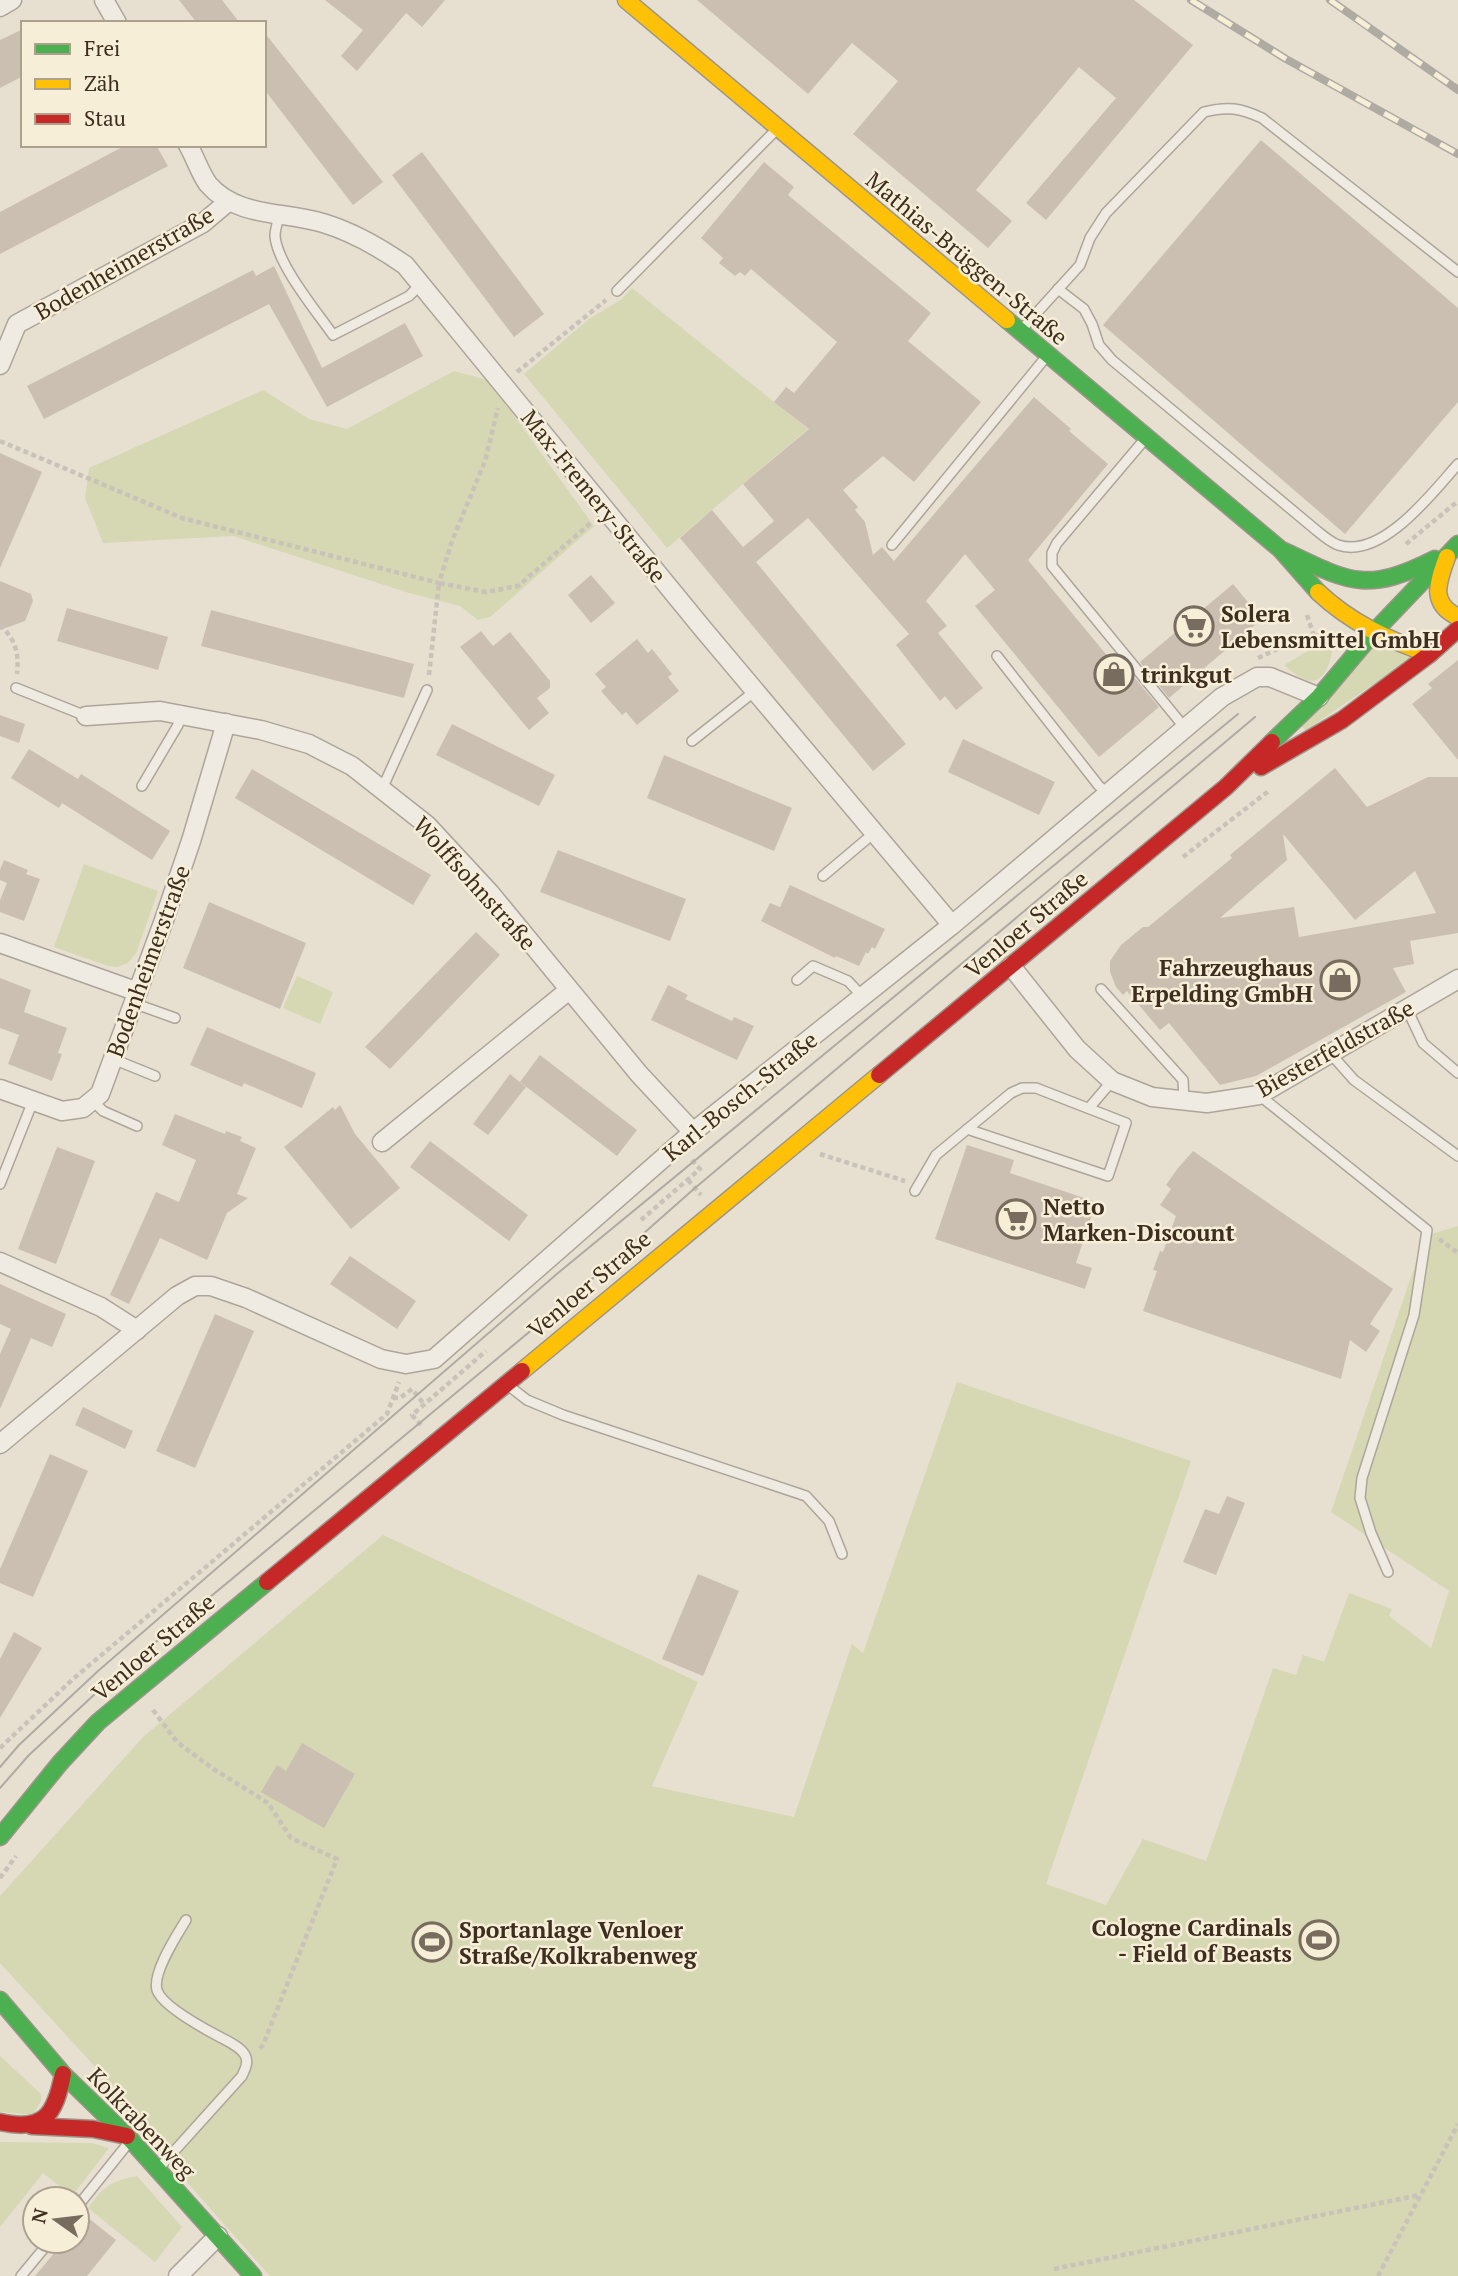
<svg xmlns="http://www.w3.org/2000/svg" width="1458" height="2276" viewBox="0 0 1458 2276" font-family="'PT Serif',serif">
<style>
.green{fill:#d6d7b3}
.building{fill:#cbbfb2;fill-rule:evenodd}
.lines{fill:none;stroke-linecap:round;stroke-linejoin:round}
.lane-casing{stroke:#ada599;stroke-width:12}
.street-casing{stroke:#ada599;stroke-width:21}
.fast-casing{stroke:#9c958a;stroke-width:19}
.slow-casing{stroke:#9c958a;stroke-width:19}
.jam-casing{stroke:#9c958a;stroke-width:19}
.path{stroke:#c8c2b9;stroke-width:4.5;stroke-dasharray:5 3.5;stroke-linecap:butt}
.lane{stroke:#efebe3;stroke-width:9}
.street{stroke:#efebe3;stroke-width:18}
.fast{stroke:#4caf50;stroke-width:16}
.slow{stroke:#ffc107;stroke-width:16}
.jam{stroke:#c62828;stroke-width:16}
.tram{stroke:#afaaa2;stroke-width:2}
.rail-casing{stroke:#afaaa2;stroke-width:8}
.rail{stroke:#f7eed8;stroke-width:5;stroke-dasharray:16;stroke-linecap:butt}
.labels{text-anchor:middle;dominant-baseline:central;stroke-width:5;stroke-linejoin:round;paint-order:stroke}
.street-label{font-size:23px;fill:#3d2e20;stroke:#f7eed8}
.poi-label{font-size:23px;font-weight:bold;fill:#3d2e20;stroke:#f7eed8;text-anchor:start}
</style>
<rect width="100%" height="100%" fill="#e7e0d1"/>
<g class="green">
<path d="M632,288L808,429L667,548L524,374L589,319L622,299Z"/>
<path d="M454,371L488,380L594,526L490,617L478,620L460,606L409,593L233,536L103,543L85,498L89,468L263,390L309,419L347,429Z"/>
<path d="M1334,641C1328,679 1317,695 1284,665L1308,651Z"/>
<path d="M1374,644L1415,656L1306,730L1301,726Z"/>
<path d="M84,864L158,891L136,953L128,963L117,967L108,966L54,947Z"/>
<path d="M297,976L333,992L320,1024L283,1008Z"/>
<path d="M1458,1226V2276H270L177,2171L165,2143L0,1963V1896L143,1737L383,1535L698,1682L652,1786L794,1817L852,1644L863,1653L957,1382L1191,1461L1046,1884L1106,1905L1143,1839L1206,1861L1273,1668L1296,1675L1303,1655L1324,1662L1349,1593L1392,1609L1389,1616L1431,1648L1449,1591L1331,1512L1425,1236Z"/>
<path d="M0,2056L41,2094V2101L33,2115L0,2112Z"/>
<path d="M0,2142L92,2143L109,2148L72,2196L43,2173L0,2227Z"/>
<path d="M137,2176L182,2227L155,2262L88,2208C103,2187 110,2181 137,2176Z"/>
</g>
<g class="building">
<path d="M179,0H222L240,23H197Z"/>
<path d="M325,0H445L422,27L406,13L357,71L341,56L363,30Z"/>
<path d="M697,0H1134L1193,45L1046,220L1026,203L1116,98L1079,67L976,190L1012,221L988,248L853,134L898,81L852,43L808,94Z"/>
<path d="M23,29V76L0,88V40Z"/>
<path d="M264,32L383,182L353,205L264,89Z"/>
<path d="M1261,140L1458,308V402L1345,534L1103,325Z"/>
<path d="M126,145H156L168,166L0,254V212Z"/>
<path d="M422,152L544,314L514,337L392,175Z"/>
<path d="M764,162L794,187L788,195L931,313L908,341L981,402L914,482L883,456L843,490L858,507L855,510L865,522L873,555L882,547L894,561L1034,397L1071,429L1069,431L1108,464L1028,560L1124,676L1129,671L1159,707L1099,757L975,606L995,590L965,554L926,601L947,626L938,633L983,688L956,710L945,696L940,701L896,645L909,634L808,518L756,562L906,744L873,771L680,538L712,510L743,547L774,521L743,484L809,429L774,402L786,387L794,393L837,342L751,269L745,276L740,272L735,276L719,263L723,258L701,238Z"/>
<path d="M274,266L322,368L405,323L423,356L327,407L269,304L44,419L27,386L253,270L256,276Z"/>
<path d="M0,453L42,472L0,568Z"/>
<path d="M591,575L615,603L591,623L568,595Z"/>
<path d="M0,581L31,594L33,601L25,621L0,630Z"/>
<path d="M1233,584L1262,619L1169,698L1140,662Z"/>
<path d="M67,608L168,637L158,670L57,641Z"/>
<path d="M211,610L414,664L404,698L201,646Z"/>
<path d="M481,631L493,646L510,632L550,681V688L537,698L549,713L529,730L460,647Z"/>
<path d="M637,639L648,653L652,649L672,674L668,677L679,691L637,725L626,712L622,715L601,691L606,687L595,674Z"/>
<path d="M1458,660V760L1412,704L1432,688L1428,684Z"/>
<path d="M0,715L25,724L19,743L0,736Z"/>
<path d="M452,724L555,775L539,806L436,755Z"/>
<path d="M963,739L1055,782L1039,815L948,772Z"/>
<path d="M29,749L78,779L81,774L170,831L152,860L62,803L59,808L11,778Z"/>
<path d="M664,755L792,808L774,851L647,798Z"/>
<path d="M1335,768L1367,807L1428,777H1458V933L1410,941L1414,964L1393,968L1406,992L1256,1076L1220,1085L1169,1023L1160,1030L1127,991L1123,995L1116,987L1110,972V961L1121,945L1143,927H1148L1232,858L1230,855ZM1283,834L1355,920L1415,871L1436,913L1299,937L1294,907L1220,918L1287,860Z"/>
<path d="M252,769L431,875L413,905L235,798Z"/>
<path d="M558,850L686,899L670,941L540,892Z"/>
<path d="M4,860L28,870L26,874L40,879L24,921L0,912V900L7,883L0,880V870Z"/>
<path d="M790,885L885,929L875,949L872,947L868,954L866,952L859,966L836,956L835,958L761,921L770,903L780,907Z"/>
<path d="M209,902L306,943L280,1009L183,968Z"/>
<path d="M476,932L500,955L390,1069L365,1047Z"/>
<path d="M0,978L31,990L24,1012L67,1028L58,1053L62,1054L52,1081L8,1064L19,1035L0,1028Z"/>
<path d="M668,985L688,995L685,999L732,1021L734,1017L754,1026L737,1060L651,1020Z"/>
<path d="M207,1027L316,1073L302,1108L244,1083L242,1087L190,1065Z"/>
<path d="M540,1055L637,1130L617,1156L520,1082Z"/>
<path d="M510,1074L526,1087L488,1135L473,1124Z"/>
<path d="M340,1105L355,1134L400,1188L351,1229L284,1147L333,1107L335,1110Z"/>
<path d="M175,1114L225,1134L226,1131L242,1137L240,1141L256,1148L237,1194L248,1198L227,1213L207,1260L160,1238L129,1304L110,1295L156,1192L179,1202L196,1160L162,1145Z"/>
<path d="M430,1141L528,1215L509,1241L410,1167Z"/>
<path d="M967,1145L1014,1160L1010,1173L1096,1202L1076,1263L1092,1268L1085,1289L935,1239Z"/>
<path d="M57,1147L95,1161L56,1264L18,1249Z"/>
<path d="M1193,1151L1393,1289L1370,1324L1380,1331L1366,1352L1350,1340L1341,1379L1143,1311L1157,1271L1153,1270L1160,1251L1163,1252L1176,1216L1160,1205L1171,1189L1166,1185L1178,1168Z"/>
<path d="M350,1256L416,1301L397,1329L330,1284Z"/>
<path d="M0,1284L66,1314L52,1347L31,1338L0,1409V1354L11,1329L0,1324Z"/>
<path d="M215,1314L254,1331L195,1468L156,1451Z"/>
<path d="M83,1407L133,1431L125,1449L75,1425Z"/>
<path d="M50,1454L88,1471L33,1597L0,1583V1569Z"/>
<path d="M1227,1496L1245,1503L1216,1575L1183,1562L1205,1509L1219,1514Z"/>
<path d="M698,1574L739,1591L703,1676L662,1659Z"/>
<path d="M14,1632L42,1648L0,1718V1659Z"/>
<path d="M302,1743L355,1774L324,1828L261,1792L277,1765L286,1771Z"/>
<path d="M87,2217L116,2240L87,2276H35L55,2252L58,2254L68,2241H77V2229Z"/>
</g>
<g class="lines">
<g class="lane-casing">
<g id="lane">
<path d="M279,215C278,222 275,229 275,236C277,264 317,312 333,335L409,296L421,284"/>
<path d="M1058,289L1084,309L1092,324L1099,345L1112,360L1316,530C1322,535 1330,542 1338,545C1382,560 1433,492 1458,464"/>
<path d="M617,291L776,130"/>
<path d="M1023,328L1080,265L1090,238L1106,213L1204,112C1228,106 1240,108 1262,118L1458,272"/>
<path d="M1145,439L1057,543L1052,553V566L1185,728"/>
<path d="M892,545L1046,357"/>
<path d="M997,656L1099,786L1108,793"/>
<path d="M16,688L86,716"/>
<path d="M692,741L755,691"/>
<path d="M142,786L178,725L181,714"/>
<path d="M382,789L427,690"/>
<path d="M823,876L874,833"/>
<path d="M797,980L813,966L848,981L863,997"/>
<path d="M1101,989L1183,1080L1184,1101"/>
<path d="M133,1003L175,1018"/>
<path d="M1407,1009L1423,1043L1458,1073"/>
<path d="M1330,1053L1354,1080L1458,1156"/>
<path d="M113,1059L155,1076"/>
<path d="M1259,1095L1427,1230L1414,1315L1362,1478L1360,1498L1371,1533L1388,1572"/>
<path d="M92,1100L103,1111L137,1126"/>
<path d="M1089,1108L1112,1081"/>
<path d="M0,1184L33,1101"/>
<path d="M915,1191L936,1155L1011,1093L1022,1088H1036L1126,1123L1108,1176L967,1129"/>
<path d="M509,1386L527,1400L563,1415L806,1496L829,1521L842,1554"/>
<path d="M159,2168L242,2076C245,2069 249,2062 245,2055C240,2046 227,2041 218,2036C203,2028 162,2006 157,1990C152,1973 177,1935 186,1920"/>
<path d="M77,2207L130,2141"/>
<path d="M21,2276L50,2241"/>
</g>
</g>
<g class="street-casing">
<g id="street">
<path d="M104,0L117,23"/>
<path d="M0,7L12,0"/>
<path d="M188,145C195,157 200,173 208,184C237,218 284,211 323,223C353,232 379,247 405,265L703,629L952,925"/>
<path d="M0,365L17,324L203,223L229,201"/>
<path d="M86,716L160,711L261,730L309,744L352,766L427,825L490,893L639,1074L693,1132"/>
<path d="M0,943L138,992"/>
<path d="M1011,966L1077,1049L1112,1081L1152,1097L1207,1103L1259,1095L1458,979"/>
<path d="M0,1089L62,1111L83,1108L100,1094L164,920L191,841L226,723"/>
<path d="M382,1142L569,990"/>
<path d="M0,1262L101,1307L137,1330"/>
<path d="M0,1444L177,1296L195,1286H211L246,1298L381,1359L406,1364L434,1359L693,1132L952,925L1222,697L1257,677H1270L1319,697"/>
<path d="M178,2276L218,2236"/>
</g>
</g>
<g class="fast-casing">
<g id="fast">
<path d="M1007,320L1280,549L1318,592"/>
<path d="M1284,551C1349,582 1366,594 1435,559"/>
<path d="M1272,742L1319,697L1373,633L1458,544"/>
<path d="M0,1837L60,1763L98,1722L267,1582"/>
<path d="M0,2000L63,2074L131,2140L253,2276"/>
</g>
</g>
<g class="slow-casing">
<g id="slow">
<path d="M626,0L1007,320"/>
<path d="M1447,557C1438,582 1429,603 1458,617"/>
<path d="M1318,592C1351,623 1388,640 1430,654"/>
<path d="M522,1371L879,1075"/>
</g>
</g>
<g class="jam-casing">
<g id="jam">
<path d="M1261,767L1342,720L1430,654L1458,629"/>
<path d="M879,1075L1226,787L1272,742"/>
<path d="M267,1582L522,1371"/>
<path d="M0,2122C44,2132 55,2115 63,2074"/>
<path d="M32,2126L93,2129L127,2136"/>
</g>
</g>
<g class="path">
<path d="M517,372L606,300"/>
<path d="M0,441L182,518L439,583L452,541L485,461L498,408"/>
<path d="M1406,544L1458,501"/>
<path d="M1307,615L1314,636"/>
<path d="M0,625C16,640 19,653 17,674"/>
<path d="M1258,658L1288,644L1328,632"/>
<path d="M429,675L439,583L486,592L518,586L593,521"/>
<path d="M1183,857L1270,790"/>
<path d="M820,1154L905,1181"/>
<path d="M688,1180L701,1195"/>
<path d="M641,1220L700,1169L690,1158"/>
<path d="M1439,1239L1458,1253"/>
<path d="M393,1398H400L412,1389L424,1404"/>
<path d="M421,1425L412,1415L486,1351"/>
<path d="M153,1710L177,1742L212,1768L268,1803L291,1838L337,1859L263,2045L258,2051"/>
<path d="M0,1748L73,1679L387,1414L399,1382"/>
<path d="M0,1878L16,1856"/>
<path d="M1054,2269L1420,2195"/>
<path d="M1378,2276L1458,2124"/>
</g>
<use href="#lane" class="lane"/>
<use href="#street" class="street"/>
<use href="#fast" class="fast"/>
<use href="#slow" class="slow"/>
<use href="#jam" class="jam"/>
<g class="tram">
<path d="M0,1767L19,1745L98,1671L558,1273L1238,714"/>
<path d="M0,1788L29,1755L109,1681L575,1294L695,1188L1255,717"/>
</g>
<g class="rail-casing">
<g id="rail">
<path d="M1191,0L1286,59L1458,154"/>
<path d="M1330,0L1458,90"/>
</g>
</g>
<use href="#rail" class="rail"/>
</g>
<defs>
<g id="supermarket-ring" transform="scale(2.0125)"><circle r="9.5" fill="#f7eed8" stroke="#786c5e" stroke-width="1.5"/><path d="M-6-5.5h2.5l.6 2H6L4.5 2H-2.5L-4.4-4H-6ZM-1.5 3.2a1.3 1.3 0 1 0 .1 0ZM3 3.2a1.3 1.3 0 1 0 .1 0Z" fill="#786c5e"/></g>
<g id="shop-ring" transform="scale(2.0125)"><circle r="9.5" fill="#f7eed8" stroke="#786c5e" stroke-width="1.5"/><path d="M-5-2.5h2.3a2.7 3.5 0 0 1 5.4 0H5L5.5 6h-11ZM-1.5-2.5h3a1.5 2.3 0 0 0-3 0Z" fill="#786c5e"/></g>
<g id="stadium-ring" transform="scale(2.0125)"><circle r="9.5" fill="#f7eed8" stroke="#786c5e" stroke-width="1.5"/><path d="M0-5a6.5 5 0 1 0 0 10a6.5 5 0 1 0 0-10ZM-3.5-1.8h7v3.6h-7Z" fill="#786c5e"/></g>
</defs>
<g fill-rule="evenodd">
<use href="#supermarket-ring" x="1194" y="626"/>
<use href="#shop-ring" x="1114" y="674"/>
<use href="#shop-ring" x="1340" y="980"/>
<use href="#supermarket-ring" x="1016" y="1219"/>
<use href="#stadium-ring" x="1319" y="1940"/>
<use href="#stadium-ring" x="432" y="1942"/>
</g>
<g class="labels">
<g class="street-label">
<text transform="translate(967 258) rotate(40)">Mathias-Brüggen-Straße</text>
<text transform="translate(124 263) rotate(-30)">Bodenheimerstraße</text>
<text transform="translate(594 496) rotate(51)">Max-Fremery-Straße</text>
<text transform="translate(475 883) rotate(48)">Wolffsohnstraße</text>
<text transform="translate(1026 924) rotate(-40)">Venloer Straße</text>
<text transform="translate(148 961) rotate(-70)">Bodenheimerstraße</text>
<text transform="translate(1335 1048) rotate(-29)">Biesterfeldstraße</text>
<text transform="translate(740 1096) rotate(-39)">Karl-Bosch-Straße</text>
<text transform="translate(589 1284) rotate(-40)">Venloer Straße</text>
<text transform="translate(153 1647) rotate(-40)">Venloer Straße</text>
<text transform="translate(142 2123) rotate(46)">Kolkrabenweg</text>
</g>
<g class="poi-label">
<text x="1221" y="613">Solera<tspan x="1221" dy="26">Lebensmittel GmbH</tspan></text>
<text x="1141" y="674">trinkgut</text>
<text x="1313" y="967" text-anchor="end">Fahrzeughaus<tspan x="1313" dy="26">Erpelding GmbH</tspan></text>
<text x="1043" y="1206">Netto<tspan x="1043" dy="26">Marken-Discount</tspan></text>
<text x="1292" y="1927" text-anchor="end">Cologne Cardinals<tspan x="1292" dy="26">- Field of Beasts</tspan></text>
<text x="459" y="1929">Sportanlage Venloer<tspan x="459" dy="26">Straße/Kolkrabenweg</tspan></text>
</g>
</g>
<rect x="21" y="21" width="245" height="126" fill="#f7eed8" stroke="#ada18e" stroke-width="2"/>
<rect x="35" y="44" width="35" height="10" fill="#4caf50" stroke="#ada18e" stroke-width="2"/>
<text x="84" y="56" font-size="21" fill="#3d2e20">Frei</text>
<rect x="35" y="79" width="35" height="10" fill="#ffc107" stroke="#ada18e" stroke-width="2"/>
<text x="84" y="91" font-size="21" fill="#3d2e20">Zäh</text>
<rect x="35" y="114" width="35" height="10" fill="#c62828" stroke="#ada18e" stroke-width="2"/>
<text x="84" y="126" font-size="21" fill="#3d2e20">Stau</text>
<g transform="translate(56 2220) rotate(284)"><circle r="33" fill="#f7eed8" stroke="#ada18e" stroke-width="2"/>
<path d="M0-5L12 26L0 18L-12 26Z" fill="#786c5e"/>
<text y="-10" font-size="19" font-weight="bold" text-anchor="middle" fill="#3d2e20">N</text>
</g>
</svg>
